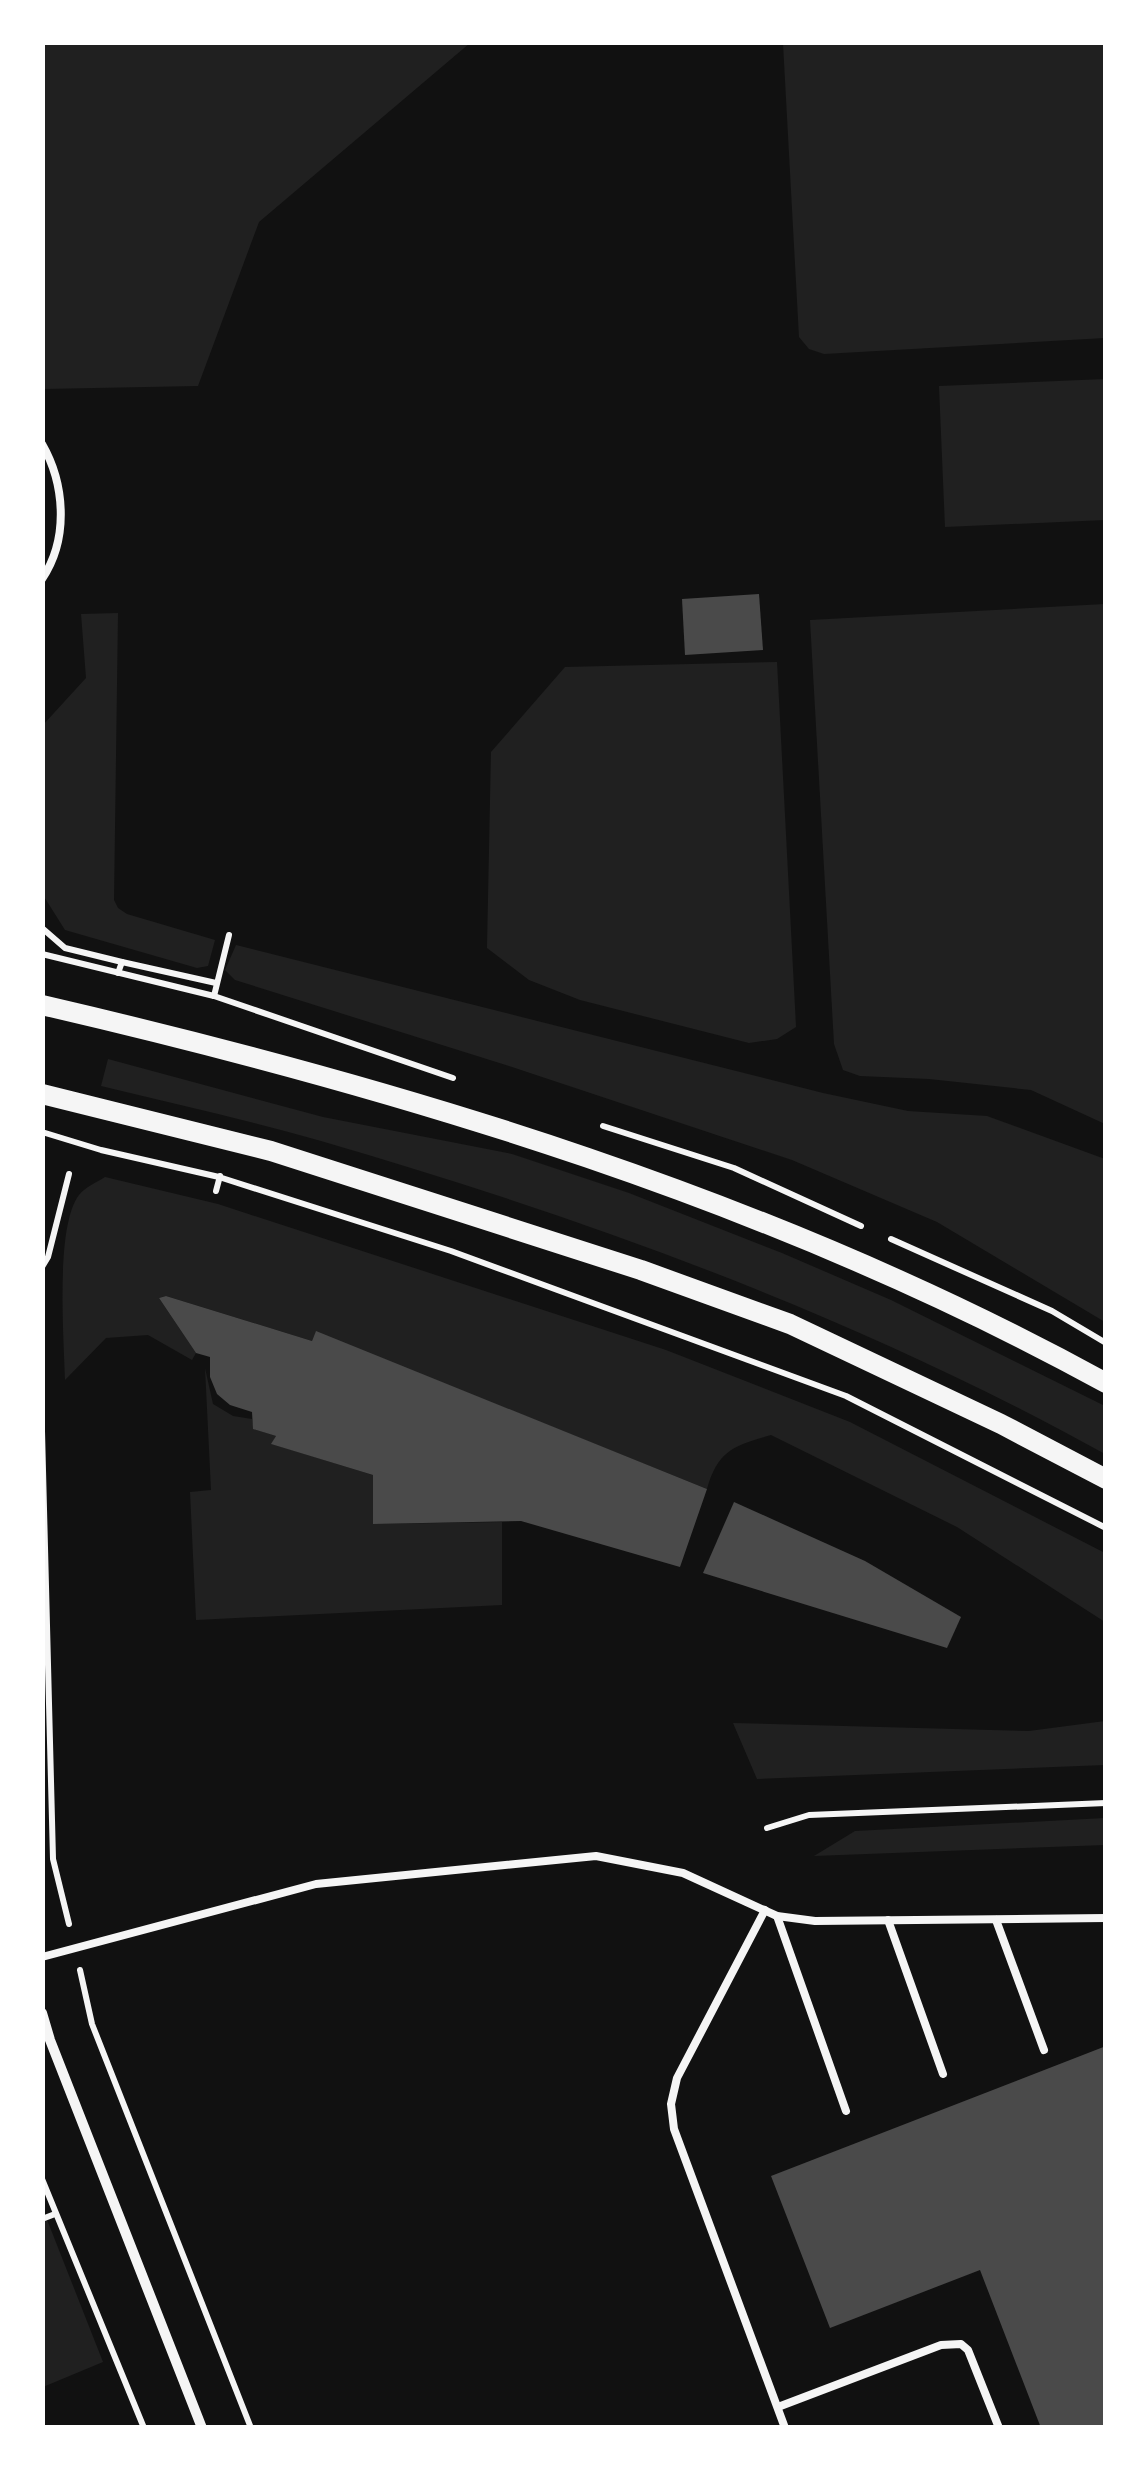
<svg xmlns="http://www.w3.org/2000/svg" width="1148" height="2470" viewBox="0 0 1148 2470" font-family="Cabin,sans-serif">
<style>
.green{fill:#202020}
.building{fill:#4a4a4a}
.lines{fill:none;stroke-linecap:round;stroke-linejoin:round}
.path{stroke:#f5f5f5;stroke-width:6}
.service{stroke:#f5f5f5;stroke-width:8}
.minor{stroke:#f5f5f5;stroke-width:10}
.secondary{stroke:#f5f5f5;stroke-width:20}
</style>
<rect width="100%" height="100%" fill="#111"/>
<g class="green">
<path d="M42,43L43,42L470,43L259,222L198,386L43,389Z"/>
<path d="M783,43H1105V338L824,354L809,349L799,337Z"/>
<path d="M1105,379V520L945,527L939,386Z"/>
<path d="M1105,604V1124L1031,1090L929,1079L860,1076L843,1070L834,1044L810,620Z"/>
<path d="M118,613L114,900L118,908L127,914L215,940L208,966L197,968L65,930L43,895V725L86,678L81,614Z"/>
<path d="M777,662L796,1027L777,1039L749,1043L580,1000L529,980L487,948L491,752L565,667Z"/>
<path d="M236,945L823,1093L908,1111L987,1116L1105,1159V1322L937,1222L792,1160L509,1066L235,980L225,970Z"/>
<path d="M108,1059L323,1117L512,1154L629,1193L782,1253L891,1300L1105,1406V1454C858,1317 592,1220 321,1141C248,1120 174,1104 101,1086Z"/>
<path d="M105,1177L218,1204L666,1350L850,1422L1105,1553V1622L957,1527L771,1435C734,1446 718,1450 707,1489L316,1332L312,1341L166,1296L159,1298L196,1353L192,1360L148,1335L106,1338L65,1380C64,1339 55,1226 79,1195C84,1188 97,1182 105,1177Z"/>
<path d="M205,1368L213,1404L233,1416L252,1419L254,1429L276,1436L272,1444L373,1475L374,1524L502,1522V1605L196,1620L190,1492L211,1490Z"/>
<path d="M1105,1721V1765L757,1779L733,1723L1029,1731Z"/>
<path d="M1105,1818V1845L814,1856L855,1831Z"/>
<path d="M42,2207L103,2362L43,2387H42Z"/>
</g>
<g class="building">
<path d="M759,594L763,650L685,655L682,599Z"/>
<path d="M166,1296L312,1341L316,1331L707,1489L680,1567L521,1521L373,1524V1475L271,1444L276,1436L253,1429L252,1412L230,1405L217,1394L210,1377V1357L196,1353L159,1298Z"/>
<path d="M734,1502L865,1561L961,1617L947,1648L703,1573Z"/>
<path d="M1106,2046V2428H1041L980,2270L830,2328L771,2176Z"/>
</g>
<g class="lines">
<g class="path">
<path d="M42,928L65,948L122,962L118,973"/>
<path d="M42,954L214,996L453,1078"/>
<path d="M122,962L216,983"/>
<path d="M214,996L229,935"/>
<path d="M603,1126L734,1168L861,1226"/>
<path d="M42,1132L101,1150L219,1177L451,1251L846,1396L1106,1528"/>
<path d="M216,1191L220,1176"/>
<path d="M891,1239L1052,1311L1106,1343"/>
<path d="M42,1267L48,1257L69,1174"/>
<path d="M42,1431L53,1859L69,1924"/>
<path d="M767,1828L809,1815L1106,1803"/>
<path d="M80,1970L92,2024L251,2428"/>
<path d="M42,2179L144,2428"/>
<path d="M42,2219L55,2214"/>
</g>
<g class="service">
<path d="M42,444C65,484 69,539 42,579"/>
<path d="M765,1910L677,2078L671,2104L674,2129L785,2428"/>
<path d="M777,1916L846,2111"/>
<path d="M888,1920L943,2074"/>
<path d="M996,1920L1044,2050"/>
<path d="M42,1957L316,1884L596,1856L683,1873L777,1916L815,1921L1106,1918"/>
<path d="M778,2407L941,2345L961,2344L968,2350L999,2428"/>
</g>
<path class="minor" d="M42,2013L50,2040L202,2428"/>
<g class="secondary">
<path d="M42,1005C408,1090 775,1201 1106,1383"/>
<path d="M42,1094L271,1151L641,1270L790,1324L1001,1424L1106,1479"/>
</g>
</g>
<rect width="1148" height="2470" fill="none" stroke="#ffffff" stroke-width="90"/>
</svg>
